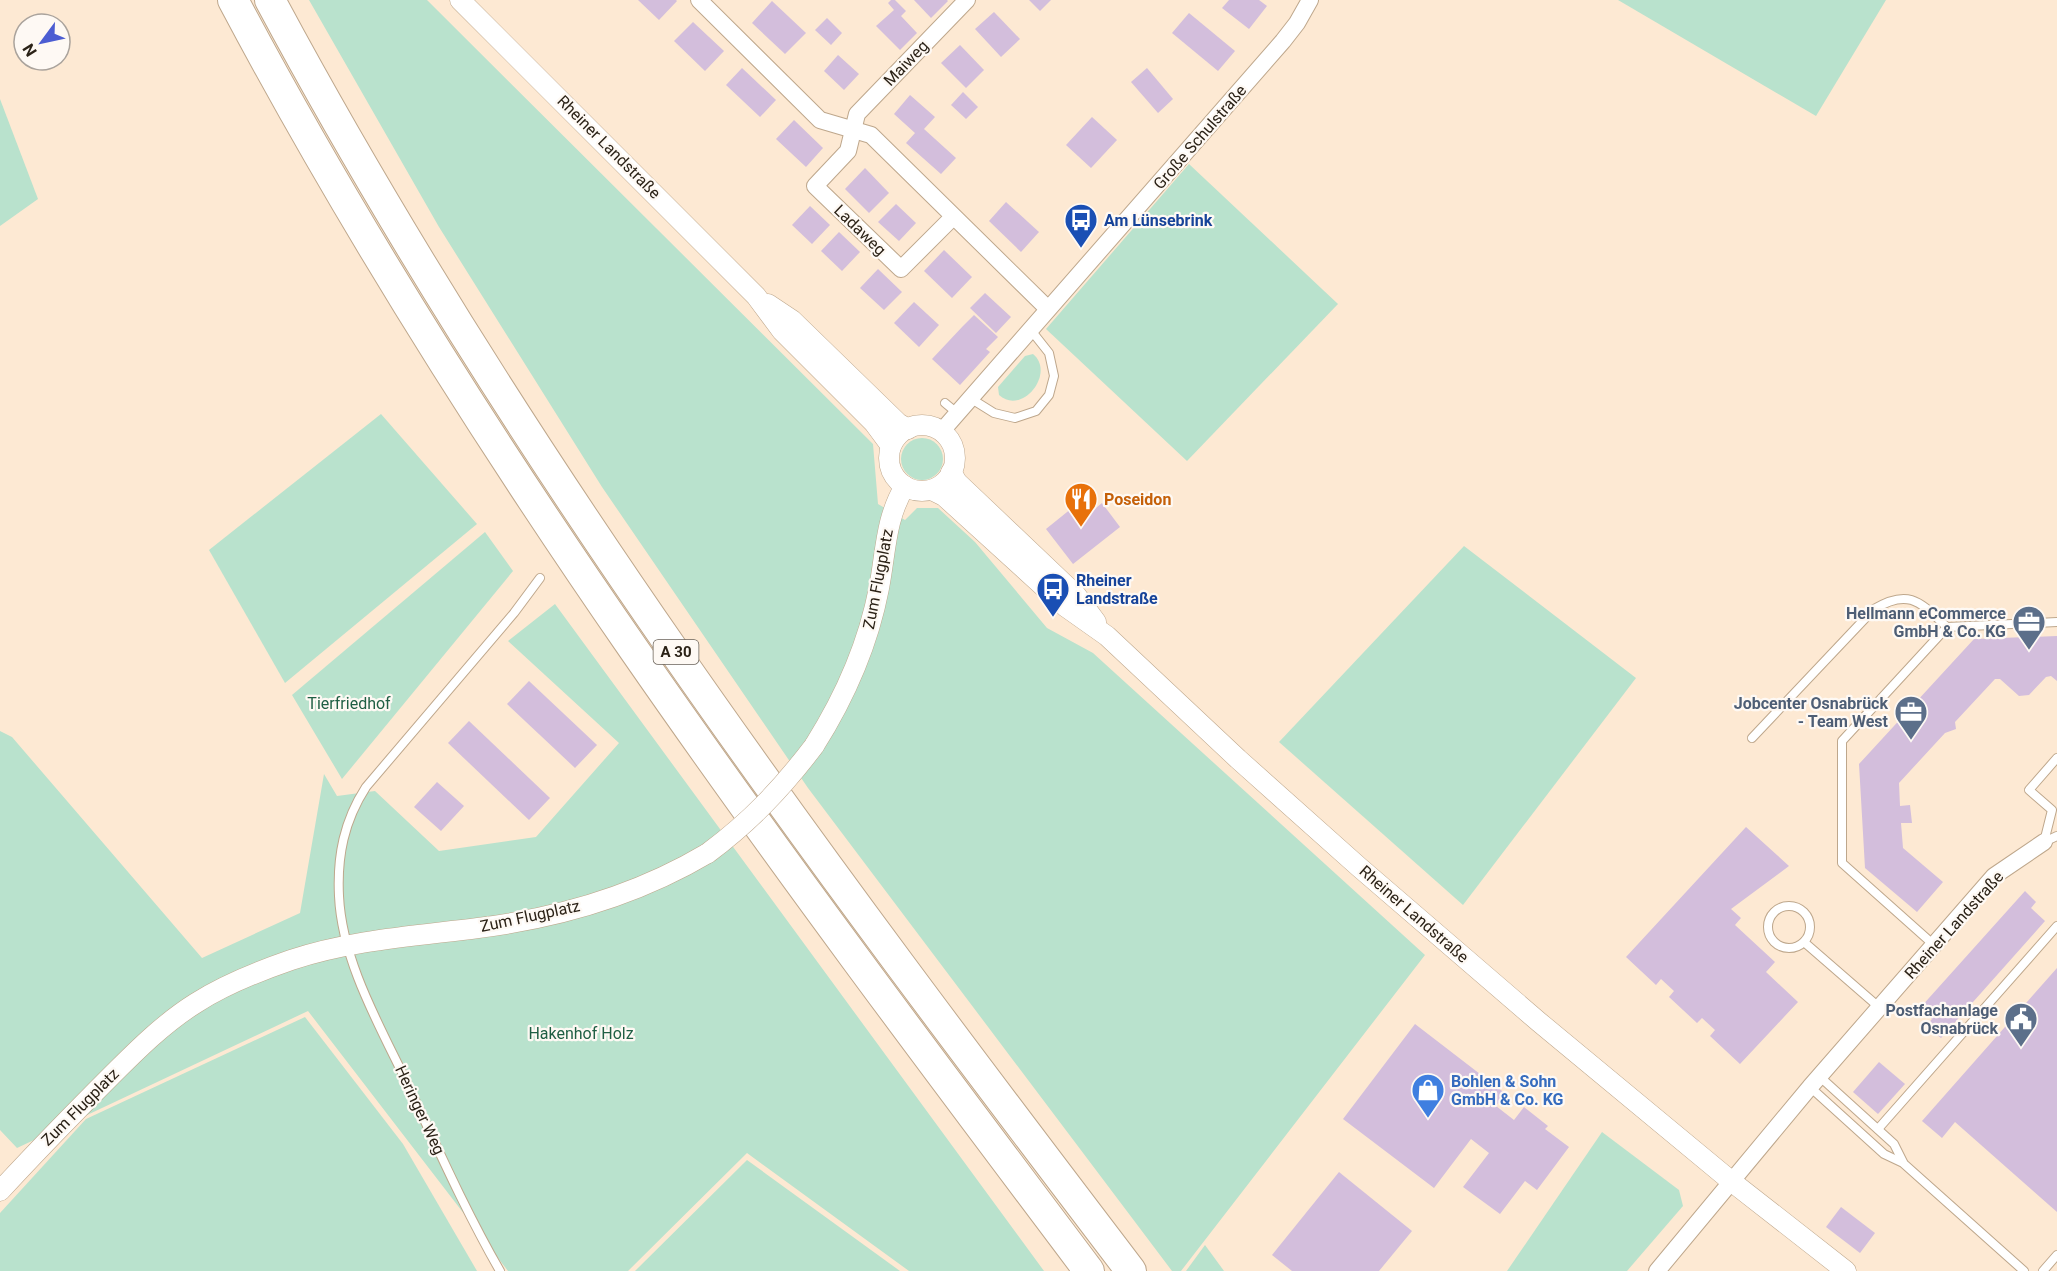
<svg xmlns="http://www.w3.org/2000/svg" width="2057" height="1271" viewBox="0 0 2057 1271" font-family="Roboto,sans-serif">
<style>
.green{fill:#b9e2cd}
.building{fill:#d3bedc}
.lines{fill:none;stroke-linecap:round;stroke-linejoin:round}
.service-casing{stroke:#bea78c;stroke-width:10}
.minor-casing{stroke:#bea78c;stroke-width:18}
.tertiary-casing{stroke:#bea78c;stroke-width:21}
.motorway-casing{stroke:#bea78c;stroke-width:32}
.service{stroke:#fff;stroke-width:8}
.minor{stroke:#fff;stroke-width:16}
.tertiary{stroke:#fff;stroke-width:20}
.motorway{stroke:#fff;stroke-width:30}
.tertiary-bridge-casing{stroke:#bea78c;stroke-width:21;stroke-linecap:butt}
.tertiary-bridge{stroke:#fff;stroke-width:20}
.labels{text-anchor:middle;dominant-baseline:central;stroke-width:4.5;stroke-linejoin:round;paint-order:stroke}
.shield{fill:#fef9f4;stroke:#6a6259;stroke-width:1.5}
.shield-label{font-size:15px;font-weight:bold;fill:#2b2217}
.street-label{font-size:16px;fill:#2b2217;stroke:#fef9f4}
.transit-label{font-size:16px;font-weight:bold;fill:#164399;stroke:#fef9f4;text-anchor:start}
.food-label{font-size:16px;font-weight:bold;fill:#c56008;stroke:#fef9f4;text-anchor:start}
.service-label{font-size:16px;font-weight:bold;fill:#4e5e75;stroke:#fef9f4;text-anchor:end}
.park-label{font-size:16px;fill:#1f5f44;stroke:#fef9f4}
.shop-label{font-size:16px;font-weight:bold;fill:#366cbe;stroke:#fef9f4;text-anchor:start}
</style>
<rect width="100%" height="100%" fill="#fde9d3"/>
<g class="green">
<path d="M309,0H427L873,444L878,504L905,520L917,508H938L975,542L1047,628L1093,653L1425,955L1181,1271H1172L808,788L602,487L439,227Z"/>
<path d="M1618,0H1886L1816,116Z"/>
<path d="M0,99L38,199L0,226Z"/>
<path d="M1189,164L1338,304L1187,461L1046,329Z"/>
<path d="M1033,354C1056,373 1022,416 999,395L998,387L1025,356Z"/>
<path d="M381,414L477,524L285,683L209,550Z"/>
<circle cx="922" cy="459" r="21"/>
<path d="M485,532L513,571L342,779L292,695Z"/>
<path d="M1464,546L1636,678L1463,905L1279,742Z"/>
<path d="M555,604L1044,1271H909L747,1153L628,1271H508L308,1011L17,1148L0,1130V731L12,737L202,958L300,913L324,774L337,796L375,791L439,851L536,837L619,743L508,641Z"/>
<path d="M305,1017L403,1144L477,1271H0V1213L86,1119Z"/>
<path d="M1602,1132L1679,1190L1683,1206L1627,1271H1507Z"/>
<path d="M747,1160L900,1271H635Z"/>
<path d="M1205,1245L1224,1271H1186Z"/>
</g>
<g class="building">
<path d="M638,0H676L677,1L659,20Z"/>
<path d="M891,0H895L906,11L901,16L917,33L900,50L876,26L894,10L888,3Z"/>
<path d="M914,0H947L948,1L931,18Z"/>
<path d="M1029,0H1051L1040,11Z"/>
<path d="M1229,0H1259L1267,6L1249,29L1222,8Z"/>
<path d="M772,1L806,33L785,54L752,23Z"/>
<path d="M994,12L1020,39L1001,57L975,29Z"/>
<path d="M1189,13L1235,51L1218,71L1172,33Z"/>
<path d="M827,18L842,33L831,45L815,30Z"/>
<path d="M693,22L724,51L705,71L674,41Z"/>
<path d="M960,45L984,70L966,88L941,63Z"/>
<path d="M838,55L859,74L844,90L824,71Z"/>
<path d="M742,68L776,100L760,117L726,85Z"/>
<path d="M1147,68L1173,99L1158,113L1131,82Z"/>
<path d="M963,92L978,107L966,119L951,105Z"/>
<path d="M910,95L935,117L924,129L956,158L941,174L906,143L915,133L894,114Z"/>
<path d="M1092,117L1117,140L1091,168L1066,145Z"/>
<path d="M794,120L823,148L806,167L776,139Z"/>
<path d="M865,168L889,193L869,213L845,189Z"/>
<path d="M1006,202L1039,232L1021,252L989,221Z"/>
<path d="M896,204L916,223L899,241L878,222Z"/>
<path d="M810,206L830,225L812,244L792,225Z"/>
<path d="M839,232L860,252L842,271L821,251Z"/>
<path d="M944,250L972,277L952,298L924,271Z"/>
<path d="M878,269L902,292L884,310L860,288Z"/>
<path d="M985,293L1011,317L996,333L970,308Z"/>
<path d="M914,302L939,325L919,347L894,323Z"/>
<path d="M974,315L998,337L986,349L990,352L960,385L932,359L963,326L972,335L963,326Z"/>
<path d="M1082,500L1091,512L1102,503L1120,527L1073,564L1046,529Z"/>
<path d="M2057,636V681L2051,676L2046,677L2029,695L2019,696L2000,679H1995L1955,722L1956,729L1945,733L1899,783L1900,806L1910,805L1912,823H1901L1903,848L1943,882L1917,912L1865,868L1859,764L1974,639Z"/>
<path d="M529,681L597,745L575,768L507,704Z"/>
<path d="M469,721L550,798L529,820L448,743Z"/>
<path d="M437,782L464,806L441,831L414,807Z"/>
<path d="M1746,827L1789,866L1731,909L1741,918L1735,925L1775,962L1766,972L1798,1002L1740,1064L1710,1036L1715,1030L1702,1018L1697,1023L1669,997L1674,991L1661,979L1656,985L1626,957Z"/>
<path d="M2025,891L2036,902L2031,908L2045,921L1941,1038L1926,1026L1932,1019L1920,1008Z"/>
<path d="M2057,968V1212L1955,1122L1942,1138L1922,1121Z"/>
<path d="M1415,1024L1506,1094L1496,1106L1514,1120L1524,1107L1548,1126L1545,1129L1569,1147L1537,1190L1525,1181L1500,1214L1463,1187L1489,1153L1471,1139L1434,1188L1343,1119Z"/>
<path d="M1879,1062L1905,1084L1878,1114L1853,1092Z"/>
<path d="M1339,1172L1412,1231L1379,1271H1292L1272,1255Z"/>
<path d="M1841,1207L1875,1233L1860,1253L1826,1227Z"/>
</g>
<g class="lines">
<g class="service-casing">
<g id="service">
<path d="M970,398L994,413L1015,418L1036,411L1049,395L1054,376L1049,353L1030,329"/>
<path d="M945,403L957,413"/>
<path d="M1752,738L1874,609C1909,588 1920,602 1947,627"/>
<path d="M2044,842L2052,810L2029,790L2057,758"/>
<path d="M2044,842L2057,836"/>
<circle cx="1789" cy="927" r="21"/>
<path d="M1804,942L1880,1008"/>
<path d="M1934,945L1842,863V741L1947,627L2057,622"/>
<path d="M1819,1076L1894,1144L1903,1162"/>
<path d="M1810,1087L1884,1154L1903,1163L2024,1271"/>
<path d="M1878,1129L2057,926"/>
<path d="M500,1271C466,1212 438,1149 409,1087C381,1028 342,962 339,896C337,856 344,821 366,787L514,613L540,578"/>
<path d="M2043,1271L2057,1255"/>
</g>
</g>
<g class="minor-casing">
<g id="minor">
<path d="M699,0L820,120L871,135L1048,309"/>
<path d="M953,217L901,269L815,186L848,151L857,114L967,0"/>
<path d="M941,432L1283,41L1297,23L1310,0"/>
<path d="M1657,1271L1810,1087L1994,876L2044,842"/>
</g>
</g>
<g class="tertiary-casing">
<g id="tertiary">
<path d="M460,0L756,296L782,331L874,423L891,446"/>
<path d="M768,304L792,320L898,423L908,429"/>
<circle cx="922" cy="458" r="33"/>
<path d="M951,472L957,482L1076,595L1096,622"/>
<path d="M932,490L944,496L1066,607L1107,636L1238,759L1359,867L1539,1022L1731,1181L1846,1271"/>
<path d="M814,746C845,697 868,645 879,588C886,552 885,519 905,486"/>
<path d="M0,1191C36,1152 73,1114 110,1077C137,1050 164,1023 196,1003C224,985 259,971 291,960C351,940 415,936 478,928C558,918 639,894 708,853"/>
</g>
</g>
<g class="motorway-casing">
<g id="motorway">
<path d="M233,0C473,453 782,863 1089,1271"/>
<path d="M270,0C512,452 821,864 1131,1271"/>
</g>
</g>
<use href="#service" class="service"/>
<use href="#minor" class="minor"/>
<use href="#tertiary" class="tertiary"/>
<use href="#motorway" class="motorway"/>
<g class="tertiary-bridge-casing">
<path id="tertiary-bridge" d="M708,853C751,821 782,788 814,746"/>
</g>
<use href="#tertiary-bridge" class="tertiary-bridge"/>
</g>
<defs>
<g id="bus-pin" transform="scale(1.725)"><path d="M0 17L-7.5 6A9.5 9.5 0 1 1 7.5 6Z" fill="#1a4fb4" stroke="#fef9f4"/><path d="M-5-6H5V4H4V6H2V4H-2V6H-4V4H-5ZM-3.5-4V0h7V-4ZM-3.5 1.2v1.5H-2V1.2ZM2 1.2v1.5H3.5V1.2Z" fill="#fff"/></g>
<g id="restaurant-pin" transform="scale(1.725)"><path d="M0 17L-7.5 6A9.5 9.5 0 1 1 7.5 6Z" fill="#e8710a" stroke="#fef9f4"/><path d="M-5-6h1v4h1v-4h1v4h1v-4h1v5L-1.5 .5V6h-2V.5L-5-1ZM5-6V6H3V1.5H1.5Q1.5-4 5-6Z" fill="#fff"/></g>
<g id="office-pin" transform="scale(1.725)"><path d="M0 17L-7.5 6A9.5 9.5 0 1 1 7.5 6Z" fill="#5c6f8a" stroke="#fef9f4"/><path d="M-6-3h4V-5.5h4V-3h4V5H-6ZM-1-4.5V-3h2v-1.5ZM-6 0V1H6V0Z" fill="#fff"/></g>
<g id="civic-pin" transform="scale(1.725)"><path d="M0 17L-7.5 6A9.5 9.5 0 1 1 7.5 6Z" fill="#5c6f8a" stroke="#fef9f4"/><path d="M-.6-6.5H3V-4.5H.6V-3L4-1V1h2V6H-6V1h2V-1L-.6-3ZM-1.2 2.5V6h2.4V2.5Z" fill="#fff"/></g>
<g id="shop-pin" transform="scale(1.725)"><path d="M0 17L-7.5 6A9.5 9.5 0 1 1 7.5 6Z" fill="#3f7fe0" stroke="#fef9f4"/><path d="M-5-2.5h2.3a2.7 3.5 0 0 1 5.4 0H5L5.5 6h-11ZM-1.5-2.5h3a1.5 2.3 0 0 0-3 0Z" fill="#fff"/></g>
</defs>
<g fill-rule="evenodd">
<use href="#bus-pin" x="1081" y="220"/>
<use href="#restaurant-pin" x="1081" y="499"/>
<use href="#bus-pin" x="1053" y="589"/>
<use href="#office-pin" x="2029" y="622"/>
<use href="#office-pin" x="1911" y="712"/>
<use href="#civic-pin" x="2021" y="1019"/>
<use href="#shop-pin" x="1428" y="1090"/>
</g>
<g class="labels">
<rect class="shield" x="653.5" y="640" width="45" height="24" rx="4.5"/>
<g class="shield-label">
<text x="676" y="652">A 30</text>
</g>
<g class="street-label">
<text transform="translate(906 63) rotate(-46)">Maiweg</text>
<text transform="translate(1200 137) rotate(-49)">Große Schulstraße</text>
<text transform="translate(609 147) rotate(45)">Rheiner Landstraße</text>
<text transform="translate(860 230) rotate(44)">Ladaweg</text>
<text transform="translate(878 579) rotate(-79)">Zum Flugplatz</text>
<text transform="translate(1414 914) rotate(41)">Rheiner Landstraße</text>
<text transform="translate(530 916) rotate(-12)">Zum Flugplatz</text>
<text transform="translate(1954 925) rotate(-48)">Rheiner Landstraße</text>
<text transform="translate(80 1107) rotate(-45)">Zum Flugplatz</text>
<text transform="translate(420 1110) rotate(65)">Heringer Weg</text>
</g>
<g class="transit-label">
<text x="1104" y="220">Am Lünsebrink</text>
<text x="1076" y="580">Rheiner<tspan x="1076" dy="18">Landstraße</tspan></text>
</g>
<g class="food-label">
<text x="1104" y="499">Poseidon</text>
</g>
<g class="service-label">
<text x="2006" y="613">Hellmann eCommerce<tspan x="2006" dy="18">GmbH &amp; Co. KG</tspan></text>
<text x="1888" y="703">Jobcenter Osnabrück<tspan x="1888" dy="18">- Team West</tspan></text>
<text x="1998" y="1010">Postfachanlage<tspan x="1998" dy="18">Osnabrück</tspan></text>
</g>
<g class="park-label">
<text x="349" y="703">Tierfriedhof</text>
<text x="581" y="1033">Hakenhof Holz</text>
</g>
<g class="shop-label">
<text x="1451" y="1081">Bohlen &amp; Sohn<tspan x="1451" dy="18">GmbH &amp; Co. KG</tspan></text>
</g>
</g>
<g transform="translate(42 42) rotate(237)"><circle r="28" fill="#fef9f4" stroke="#aaa39c" stroke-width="1.5"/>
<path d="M0-4.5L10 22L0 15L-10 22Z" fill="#4c5dd2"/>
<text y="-9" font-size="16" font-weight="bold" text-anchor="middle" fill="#2b2217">N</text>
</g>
</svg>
